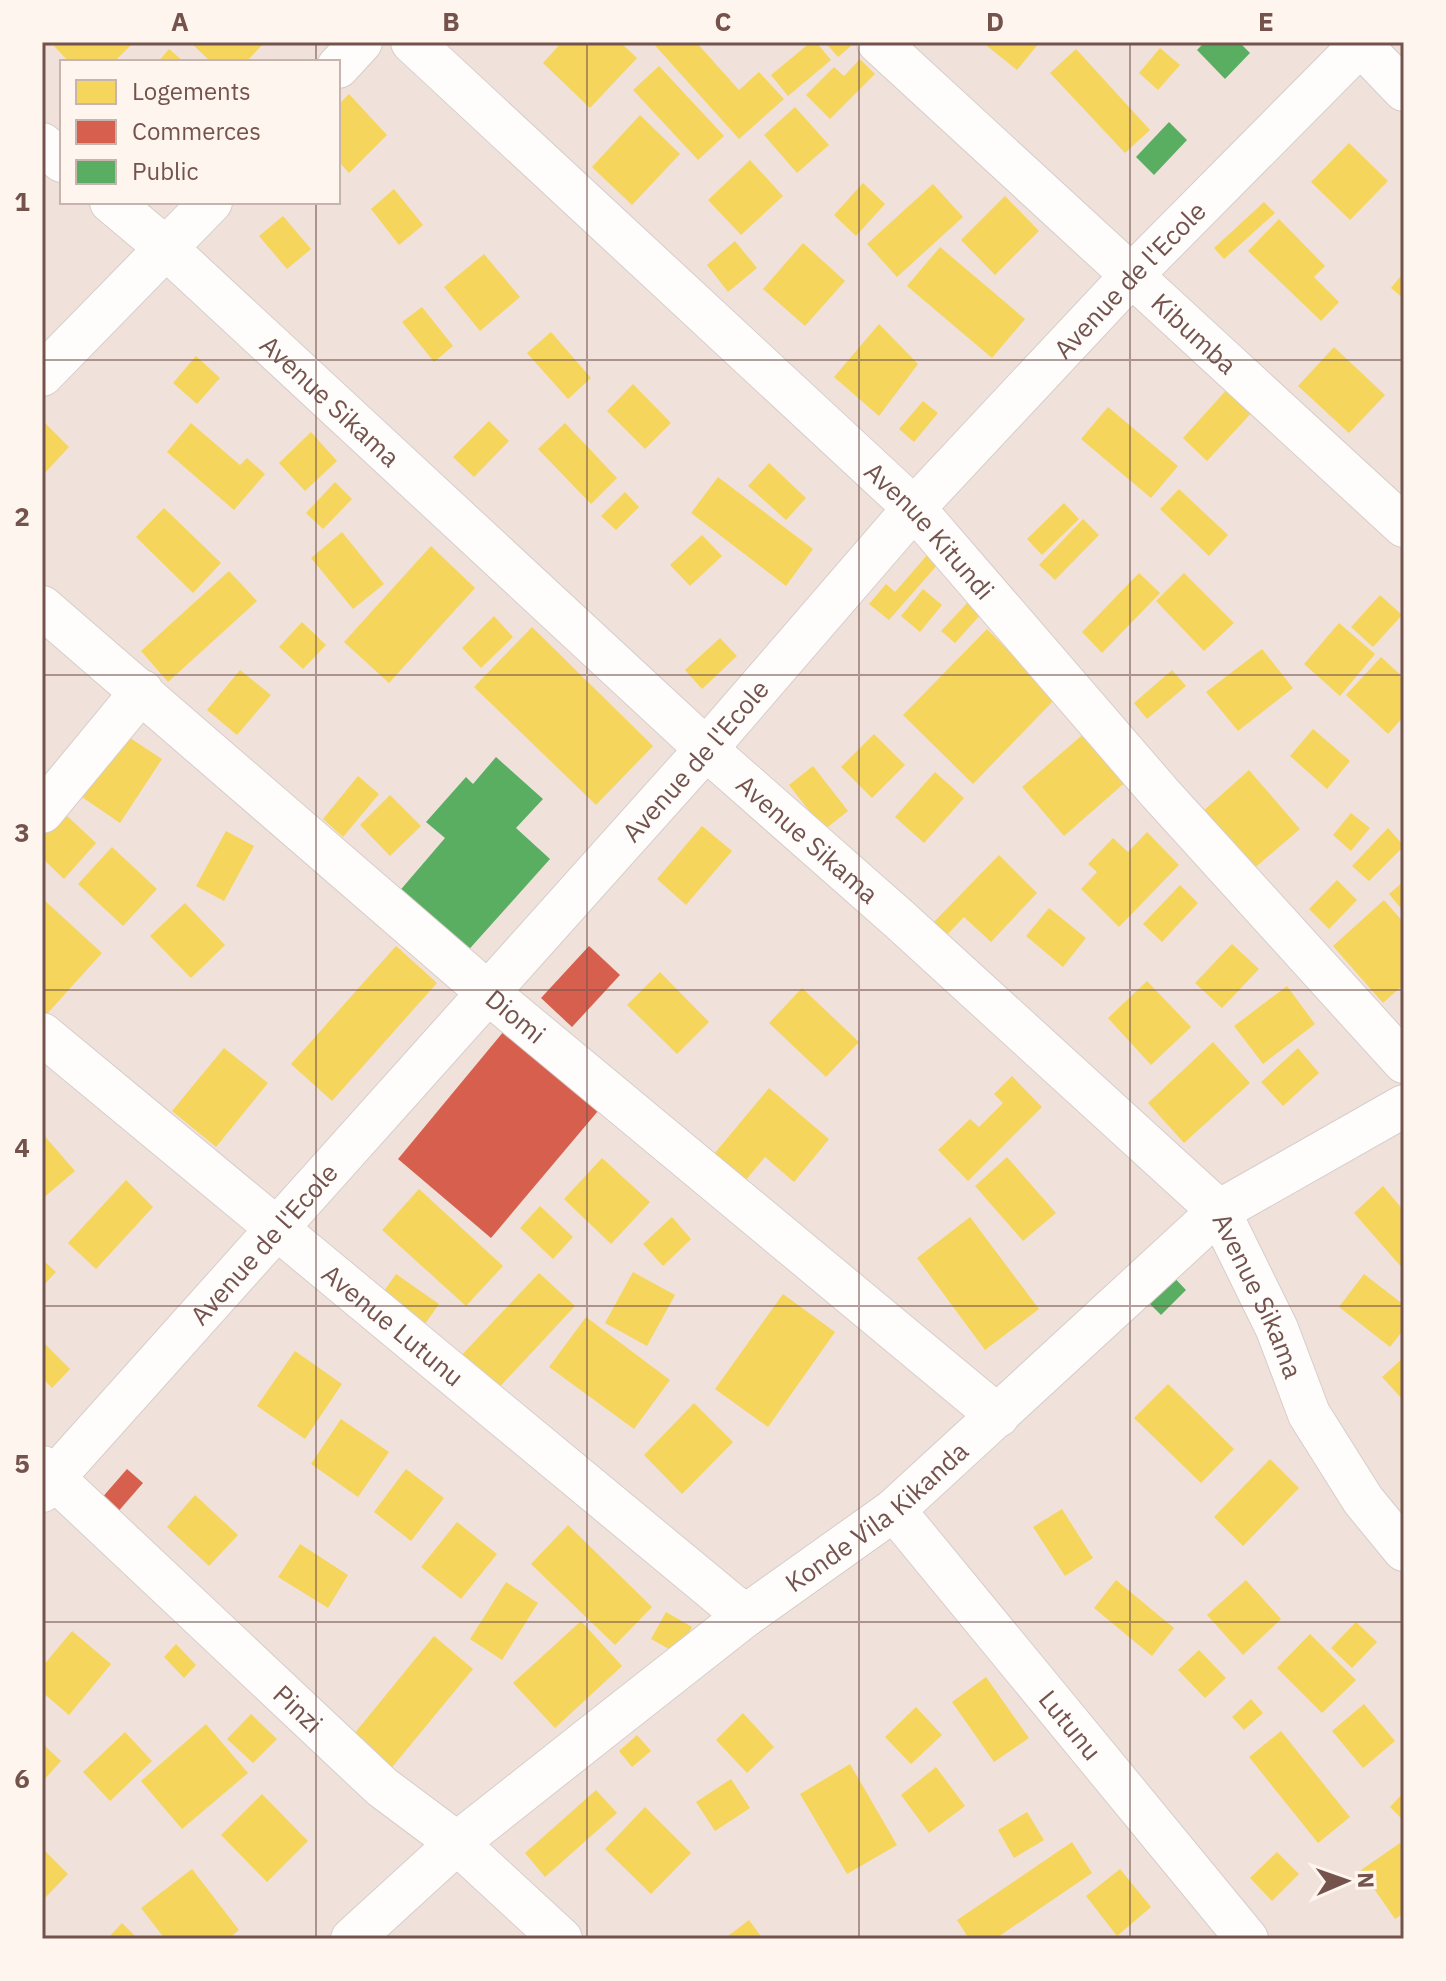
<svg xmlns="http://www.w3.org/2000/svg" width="1446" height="1981" viewBox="0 0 1446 1981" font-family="'IBM Plex Sans',sans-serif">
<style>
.residential{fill:#f0e2db;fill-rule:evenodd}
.homes{fill:#f6d55c}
.shops{fill:#d6604d}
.public{fill:#5aae61}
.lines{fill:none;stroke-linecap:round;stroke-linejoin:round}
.street-casing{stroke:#d6cdca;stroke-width:44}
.street{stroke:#fefdfc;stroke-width:42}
.grid{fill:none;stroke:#75534d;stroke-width:2;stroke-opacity:0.55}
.labels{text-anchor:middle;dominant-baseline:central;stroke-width:8;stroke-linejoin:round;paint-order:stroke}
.street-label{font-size:26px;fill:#75534d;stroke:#fef5ef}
.neatline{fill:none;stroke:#75534d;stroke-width:3}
.grid-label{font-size:26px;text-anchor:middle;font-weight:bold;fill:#75534d}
</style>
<rect width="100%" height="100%" fill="#f8f1ed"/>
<path class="residential" d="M42,42H1404V1939H42ZM62,62H338V202H62Z"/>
<g class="homes">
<path d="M58,42H134L114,62H69L54,46Z"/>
<path d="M190,42H265L246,62H211Z"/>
<path d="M562,42H620L637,58L590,108L543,63Z"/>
<path d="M652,42H696L739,90L759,72L784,99L739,139Z"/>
<path d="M811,42H816L831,60L788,96L771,75Z"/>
<path d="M825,42H847L851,46L838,57Z"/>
<path d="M982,42H1040L1017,70Z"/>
<path d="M1160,48L1180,65L1158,90L1139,73Z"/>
<path d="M169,49L184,62H158Z"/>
<path d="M1076,49L1150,130L1125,153L1050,73Z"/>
<path d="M860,59L875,74L830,119L806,95L834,67L844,76Z"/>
<path d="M659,66L724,136L698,160L633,90Z"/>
<path d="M349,94L387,135L349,173L338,161V105Z"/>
<path d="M795,107L829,145L797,173L764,135Z"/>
<path d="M640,115L680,154L632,205L592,167Z"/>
<path d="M1349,143L1388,181L1350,220L1311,182Z"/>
<path d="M750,160L783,196L741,235L708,200Z"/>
<path d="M863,183L885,204L856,236L834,215Z"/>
<path d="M933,184L963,217L897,277L867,244Z"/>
<path d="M394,189L423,225L399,245L371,209Z"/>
<path d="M1005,196L1039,231L995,275L961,240Z"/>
<path d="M1264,202L1275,213L1224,259L1214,248Z"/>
<path d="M283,216L311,249L287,269L259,236Z"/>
<path d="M1279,219L1325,266L1314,277L1339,302L1321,321L1248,251Z"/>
<path d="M735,241L757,268L728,292L707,265Z"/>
<path d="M803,243L845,281L805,326L763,289Z"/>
<path d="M940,247L1025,319L992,358L907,286Z"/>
<path d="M484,254L520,297L480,331L444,287Z"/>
<path d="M1404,272V299L1391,288Z"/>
<path d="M422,307L453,346L434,362L402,322Z"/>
<path d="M879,324L918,364L879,416L834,377Z"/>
<path d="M551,332L591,378L568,399L527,353Z"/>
<path d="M1334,347L1385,395L1349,433L1298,386Z"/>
<path d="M196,356L220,378L197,404L173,383Z"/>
<path d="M633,384L671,423L645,449L607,411Z"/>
<path d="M1230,386L1255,409L1207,461L1183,438Z"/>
<path d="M923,401L938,413L914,442L899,429Z"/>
<path d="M1108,407L1178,466L1151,498L1081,439Z"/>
<path d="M42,420L69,447L42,476Z"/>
<path d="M489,421L509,441L474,477L453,457Z"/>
<path d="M191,423L240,465L247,458L265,474L234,510L167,452Z"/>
<path d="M565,423L617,478L591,504L538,449Z"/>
<path d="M311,432L337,461L305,491L279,463Z"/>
<path d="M769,463L806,498L786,520L748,486Z"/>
<path d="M718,477L813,549L786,586L691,513Z"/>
<path d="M335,482L352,499L323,529L306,513Z"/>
<path d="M1179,489L1228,535L1209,556L1160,509Z"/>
<path d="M625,492L639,507L616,530L601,516Z"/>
<path d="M1064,503L1079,519L1042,555L1027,539Z"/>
<path d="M164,508L221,563L193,593L136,537Z"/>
<path d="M1083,519L1099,535L1055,580L1039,565Z"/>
<path d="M342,532L384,584L353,609L311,558Z"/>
<path d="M702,535L722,556L690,586L670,565Z"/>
<path d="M431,546L475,588L389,683L344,642Z"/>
<path d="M928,554L939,563L889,620L869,604L886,584L895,592Z"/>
<path d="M229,571L257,601L168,682L141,651Z"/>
<path d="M1139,573L1160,593L1102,653L1082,632Z"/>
<path d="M1184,573L1234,623L1204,651L1156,601Z"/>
<path d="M923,589L942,605L920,632L901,616Z"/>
<path d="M1380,595L1402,615L1373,647L1351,627Z"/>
<path d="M969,601L982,613L955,643L941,631Z"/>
<path d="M494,616L513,637L481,668L462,648Z"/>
<path d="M302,622L326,645L303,669L279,647Z"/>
<path d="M1339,623L1375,654L1340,696L1304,664Z"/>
<path d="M532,627L653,746L596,805L474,687Z"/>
<path d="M987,629L1056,698L973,784L903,715Z"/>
<path d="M720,638L737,656L702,689L685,670Z"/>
<path d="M1262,649L1293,688L1238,731L1206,692Z"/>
<path d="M1381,657L1404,678V716L1388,734L1346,695Z"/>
<path d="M240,670L271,695L237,735L207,710Z"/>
<path d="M1172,670L1186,686L1147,719L1134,703Z"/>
<path d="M1313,729L1350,761L1327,789L1290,756Z"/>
<path d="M1087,731L1129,779L1064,836L1022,787Z"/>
<path d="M124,734L162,759L120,823L82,797Z"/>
<path d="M874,734L905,765L872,798L841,767Z"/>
<path d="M813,766L848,811L824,830L789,785Z"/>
<path d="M1249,770L1300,829L1251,871L1201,813Z"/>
<path d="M935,772L964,798L924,843L895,817Z"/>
<path d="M358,776L379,794L343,837L323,819Z"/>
<path d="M390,795L421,826L390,856L360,825Z"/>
<path d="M63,812L96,843L64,879L42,858V835Z"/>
<path d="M1351,813L1370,828L1351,851L1333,835Z"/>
<path d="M702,826L732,851L686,905L657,879Z"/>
<path d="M1388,828L1404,846L1369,881L1352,866Z"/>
<path d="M226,831L254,846L224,901L196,886Z"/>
<path d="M1147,832L1179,865L1119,927L1081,889L1097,872L1088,864L1113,838L1128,852Z"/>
<path d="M112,847L157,889L123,926L78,884Z"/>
<path d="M999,855L1037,893L991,942L964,917L942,940L929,927Z"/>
<path d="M1337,880L1357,900L1329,929L1309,909Z"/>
<path d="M1404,881V912L1389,894Z"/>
<path d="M1180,885L1198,903L1162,942L1143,924Z"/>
<path d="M44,900L102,953L46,1015L42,1011Z"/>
<path d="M1384,900L1404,923V984L1383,1003L1333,946Z"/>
<path d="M185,903L225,945L191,978L150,936Z"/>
<path d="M1049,908L1086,938L1063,967L1026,936Z"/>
<path d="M1232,944L1259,969L1222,1008L1195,983Z"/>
<path d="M396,946L437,983L332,1101L291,1064Z"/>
<path d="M660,972L709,1022L677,1054L627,1005Z"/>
<path d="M1147,981L1191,1027L1151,1065L1108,1018Z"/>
<path d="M1287,986L1315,1024L1263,1064L1234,1026Z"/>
<path d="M802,988L859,1042L826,1077L769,1023Z"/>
<path d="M1213,1042L1250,1083L1184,1143L1148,1103Z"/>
<path d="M224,1048L268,1083L216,1147L172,1111Z"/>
<path d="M1298,1048L1319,1073L1283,1106L1261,1082Z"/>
<path d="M1012,1076L1042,1107L968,1181L938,1150L970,1119L979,1127L1003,1103L994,1094Z"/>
<path d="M769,1088L829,1139L794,1182L765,1157L740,1187L709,1160Z"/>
<path d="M42,1133L75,1171L42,1199Z"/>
<path d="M1007,1157L1056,1213L1023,1241L975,1186Z"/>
<path d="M602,1158L650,1202L611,1244L564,1199Z"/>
<path d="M126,1180L153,1207L96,1269L68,1243Z"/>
<path d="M1383,1186L1404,1211V1270L1354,1213Z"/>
<path d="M419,1189L503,1266L466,1306L382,1230Z"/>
<path d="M540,1206L573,1237L553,1259L520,1228Z"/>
<path d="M672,1217L691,1239L663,1266L643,1244Z"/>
<path d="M970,1217L1039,1309L985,1350L917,1258Z"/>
<path d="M42,1259L56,1272L42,1287Z"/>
<path d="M633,1272L675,1295L647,1346L605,1323Z"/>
<path d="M539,1273L575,1306L494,1393L458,1359Z"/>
<path d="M396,1274L439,1304L416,1337L373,1307Z"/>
<path d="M1364,1274L1404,1305V1329L1390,1347L1339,1307Z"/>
<path d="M783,1294L835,1332L768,1427L715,1389Z"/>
<path d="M586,1317L670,1380L634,1429L549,1367Z"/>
<path d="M42,1341L70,1369L52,1388L42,1378Z"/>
<path d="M295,1351L342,1384L305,1439L257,1406Z"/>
<path d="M1404,1357V1401L1382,1377Z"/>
<path d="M1168,1384L1234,1449L1201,1483L1134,1418Z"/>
<path d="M694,1403L733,1442L682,1494L644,1455Z"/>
<path d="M341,1419L389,1452L358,1497L311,1464Z"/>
<path d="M1270,1459L1299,1488L1243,1546L1214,1517Z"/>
<path d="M406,1469L444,1498L411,1541L374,1512Z"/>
<path d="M195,1495L238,1535L209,1566L167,1527Z"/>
<path d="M1062,1509L1093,1558L1065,1576L1033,1527Z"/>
<path d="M457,1522L497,1554L461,1599L421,1567Z"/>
<path d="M568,1525L652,1607L615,1645L531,1564Z"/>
<path d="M300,1544L348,1575L328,1608L278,1577Z"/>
<path d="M1116,1580L1174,1628L1152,1656L1094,1608Z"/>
<path d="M1246,1580L1281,1619L1243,1655L1207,1615Z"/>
<path d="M506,1582L538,1603L502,1660L470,1639Z"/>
<path d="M666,1612L692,1627L678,1654L651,1639Z"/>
<path d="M581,1621L622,1666L555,1728L513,1683Z"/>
<path d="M1356,1622L1377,1642L1352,1668L1331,1648Z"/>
<path d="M72,1631L111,1664L69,1715L42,1692V1667Z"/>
<path d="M1310,1634L1356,1680L1322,1713L1277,1668Z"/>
<path d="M434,1636L473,1669L384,1777L345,1745Z"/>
<path d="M176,1644L196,1665L184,1678L164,1657Z"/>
<path d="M1199,1650L1226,1678L1205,1698L1178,1670Z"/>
<path d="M986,1677L1029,1738L994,1762L952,1702Z"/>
<path d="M1251,1699L1263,1713L1244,1730L1232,1717Z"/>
<path d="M1364,1704L1395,1741L1363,1768L1332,1731Z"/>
<path d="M916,1707L942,1735L911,1764L885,1737Z"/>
<path d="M743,1713L774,1747L747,1773L716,1740Z"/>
<path d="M251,1714L277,1739L253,1763L227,1739Z"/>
<path d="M206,1724L248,1773L182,1829L141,1781Z"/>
<path d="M1281,1731L1350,1817L1318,1843L1249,1757Z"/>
<path d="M125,1732L152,1761L110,1801L83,1772Z"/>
<path d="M637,1735L651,1751L632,1767L619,1751Z"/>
<path d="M42,1743L61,1761L42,1782Z"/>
<path d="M850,1764L897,1845L847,1874L800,1794Z"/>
<path d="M936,1767L965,1806L929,1833L901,1795Z"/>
<path d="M731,1779L750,1808L715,1831L696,1802Z"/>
<path d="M596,1790L617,1813L545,1877L525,1853Z"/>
<path d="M1404,1792V1821L1390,1807Z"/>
<path d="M262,1794L308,1841L267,1882L221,1835Z"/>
<path d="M645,1807L691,1853L651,1894L605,1849Z"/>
<path d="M1027,1812L1044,1840L1014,1858L998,1830Z"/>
<path d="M1072,1842L1092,1873L995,1939H969L957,1920Z"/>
<path d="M1400,1843L1404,1849V1913L1395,1919L1361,1870Z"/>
<path d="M42,1848L68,1874L44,1899L42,1898Z"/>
<path d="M1277,1852L1299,1874L1272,1901L1250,1878Z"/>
<path d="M192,1869L239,1930L228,1939H165L141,1908Z"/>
<path d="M1120,1869L1151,1907L1117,1936L1086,1896Z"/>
<path d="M749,1920L763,1939H724Z"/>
<path d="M122,1923L138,1939H107Z"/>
</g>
<g class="shops">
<path d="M589,946L620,975L572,1027L541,998Z"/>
<path d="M504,1031L598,1111L491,1238L398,1159Z"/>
<path d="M127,1469L143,1483L116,1514L100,1500Z"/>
</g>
<g class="public">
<path d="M1205,42H1239L1250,53L1225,79L1197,50Z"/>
<path d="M1169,122L1187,140L1154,175L1136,157Z"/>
<path d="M496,757L543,799L516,828L550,859L464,955L397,894L445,838L426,822L466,777L473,784Z"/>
<path d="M1166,1269L1186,1290L1161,1315L1140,1294Z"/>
</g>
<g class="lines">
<g class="street-casing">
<g id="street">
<path id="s1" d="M412,42L914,508L1159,792L1404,1062"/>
<path id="s2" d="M878,42L1404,526"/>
<path d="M1358,42L1404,90"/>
<path d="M338,67L361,42"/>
<path d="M42,144L62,161"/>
<path id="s3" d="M111,202L167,249L706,749L899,919L1219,1211L1277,1329L1309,1414L1363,1500L1404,1550"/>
<path d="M42,375L211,202"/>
<path id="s4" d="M42,607L486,991L998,1416"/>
<path d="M42,812L142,691"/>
<path id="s5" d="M42,1034L745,1616"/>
<path id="s6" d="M42,1467L382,1787L457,1843L561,1939"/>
<path id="s7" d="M42,1491L706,749L914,508L1132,275L1363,42"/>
<path id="s8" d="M894,1510L1247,1939"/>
<path id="s9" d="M352,1939L457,1843L600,1730L745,1616L894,1510L1219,1211L1404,1106"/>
</g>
</g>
<use href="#street" class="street"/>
</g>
<path class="grid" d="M316,42V62M587,42V1939M859,42V1939M1130,42V1939M316,202V1939M42,360H1404M42,675H1404M42,990H1404M42,1306H1404M42,1622H1404"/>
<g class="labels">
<g class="street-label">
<text stroke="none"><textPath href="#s7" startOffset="1628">Avenue de l'Ecole</textPath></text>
<text stroke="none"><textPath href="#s2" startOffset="430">Kibumba</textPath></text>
<text stroke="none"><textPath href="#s3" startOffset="296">Avenue Sikama</textPath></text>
<text stroke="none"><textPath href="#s1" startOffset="712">Avenue Kitundi</textPath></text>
<text stroke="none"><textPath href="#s7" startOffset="980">Avenue de l'Ecole</textPath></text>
<text stroke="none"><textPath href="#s3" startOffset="944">Avenue Sikama</textPath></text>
<text stroke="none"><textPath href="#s4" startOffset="626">Diomi</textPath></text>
<text stroke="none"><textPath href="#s7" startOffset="332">Avenue de l'Ecole</textPath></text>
<text stroke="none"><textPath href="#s3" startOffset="1592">Avenue Sikama</textPath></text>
<text stroke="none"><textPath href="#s5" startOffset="456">Avenue Lutunu</textPath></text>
<text stroke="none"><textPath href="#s9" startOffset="674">Konde Vila Kikanda</textPath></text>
<text stroke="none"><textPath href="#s6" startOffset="352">Pinzi</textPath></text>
<text stroke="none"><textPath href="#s8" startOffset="278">Lutunu</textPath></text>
</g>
</g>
<rect width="1446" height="1981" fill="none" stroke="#fef5ef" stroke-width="88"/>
<rect x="60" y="60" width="280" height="144" fill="#fef5ef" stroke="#c7b4ae" stroke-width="2"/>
<rect x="76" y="80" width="40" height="24" fill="#f6d55c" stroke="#c7b4ae" stroke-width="2"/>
<text x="132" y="100" font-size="24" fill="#75534d">Logements</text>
<rect x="76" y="120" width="40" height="24" fill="#d6604d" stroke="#c7b4ae" stroke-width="2"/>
<text x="132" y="140" font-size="24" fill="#75534d">Commerces</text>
<rect x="76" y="160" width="40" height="24" fill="#5aae61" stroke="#c7b4ae" stroke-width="2"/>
<text x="132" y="180" font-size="24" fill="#75534d">Public</text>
<g transform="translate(1346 1881) rotate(88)" stroke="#fef5ef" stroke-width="6" paint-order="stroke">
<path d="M0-6L14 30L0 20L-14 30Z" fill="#75534d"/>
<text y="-12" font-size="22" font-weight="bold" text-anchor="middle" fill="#75534d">N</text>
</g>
<rect x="44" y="44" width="1358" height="1893" class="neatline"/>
<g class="grid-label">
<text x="180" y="31">A</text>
<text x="451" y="31">B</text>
<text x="723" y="31">C</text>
<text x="995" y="31">D</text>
<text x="1266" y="31">E</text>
<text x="22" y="211">1</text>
<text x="22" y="526">2</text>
<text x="22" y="842">3</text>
<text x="22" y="1157">4</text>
<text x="22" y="1473">5</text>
<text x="22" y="1788">6</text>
</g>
</svg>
